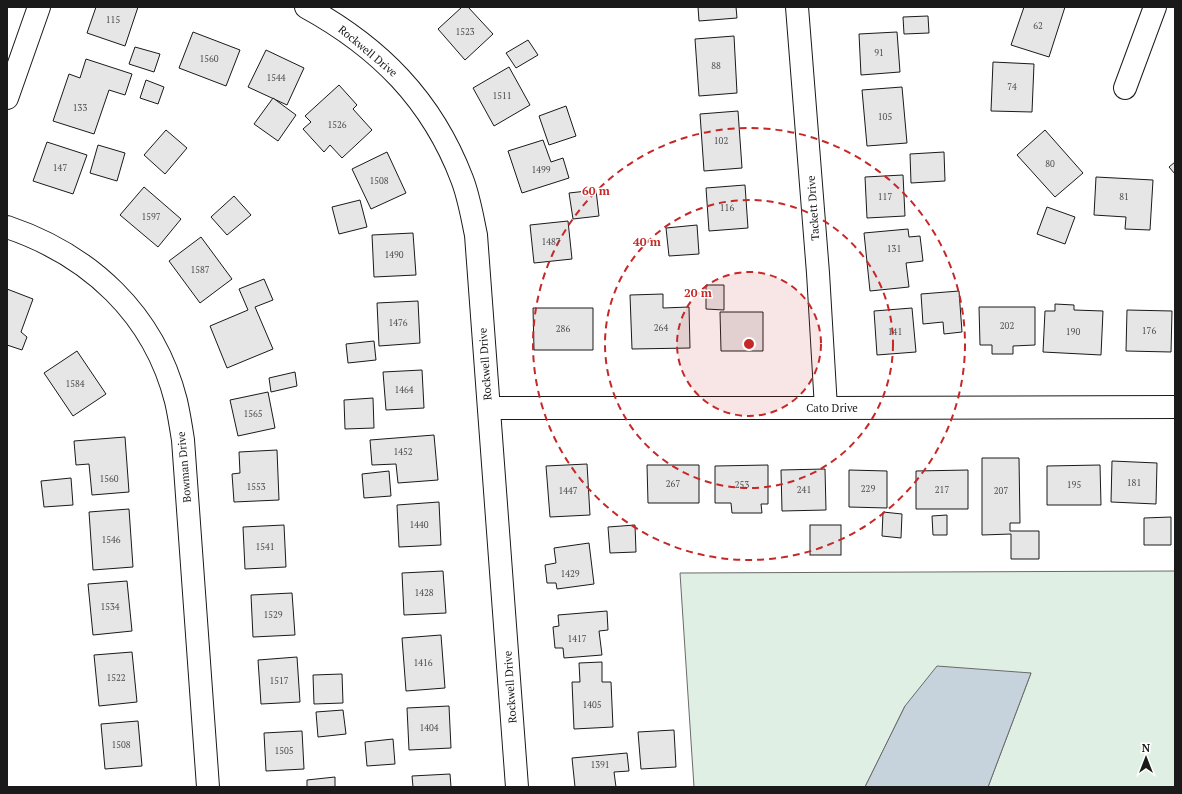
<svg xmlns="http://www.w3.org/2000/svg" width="1182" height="794" viewBox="0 0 1182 794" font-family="'PT Serif',serif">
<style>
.green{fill:#e0efe3;stroke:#6a6a6a}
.water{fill:#c6d2dc;stroke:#6a6a6a}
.building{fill:#e6e6e6;stroke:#1a1a1a}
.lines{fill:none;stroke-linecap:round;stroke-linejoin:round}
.minor-casing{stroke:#1a1a1a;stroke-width:24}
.minor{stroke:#fff;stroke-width:22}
.ring{fill:none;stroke:#c62828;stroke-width:2;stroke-dasharray:7 5}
.labels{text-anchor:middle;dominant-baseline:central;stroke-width:3;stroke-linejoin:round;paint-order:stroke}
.number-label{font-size:9px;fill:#4d4d4d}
.street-label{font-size:11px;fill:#1a1a1a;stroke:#fff}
.centre{fill:#c62828;stroke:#fff;stroke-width:2}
.ring-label{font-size:12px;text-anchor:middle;font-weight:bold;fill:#c62828;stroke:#fff;stroke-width:3;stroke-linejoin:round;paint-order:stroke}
</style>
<rect width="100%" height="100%" fill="#fff"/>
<path class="green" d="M1175,571V787H988L1031,673L905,706L865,787H694L680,573Z"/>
<path class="water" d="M937,666L1031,673L988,787H865L905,706Z"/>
<g class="building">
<path d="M96,7H138L125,46L87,33Z"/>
<path d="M462,7H468L493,34L465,60L438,29Z"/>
<path d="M698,7H736L737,18L699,21Z"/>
<path d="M1024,7H1065L1049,57L1011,45Z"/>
<path d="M928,16L929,33L904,34L903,17Z"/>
<path d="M193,32L240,50L226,86L179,68Z"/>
<path d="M897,32L900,72L861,75L859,34Z"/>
<path d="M734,36L737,93L699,96L695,39Z"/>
<path d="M528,40L538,55L516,68L506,53Z"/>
<path d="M135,47L160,54L154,72L129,64Z"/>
<path d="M266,50L304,68L287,105L248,87Z"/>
<path d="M86,59L132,74L125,95L109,90L94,134L53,121L69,74L80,78Z"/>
<path d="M993,62L1034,64L1032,112L991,111Z"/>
<path d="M509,67L530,105L494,126L473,88Z"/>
<path d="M146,80L164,87L158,104L140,98Z"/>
<path d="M339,85L357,105L353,109L372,130L342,158L330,145L324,152L303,129L311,122L305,116Z"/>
<path d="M902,87L907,143L867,146L862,90Z"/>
<path d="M273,98L296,115L278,141L254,124Z"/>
<path d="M566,106L576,136L549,145L539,116Z"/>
<path d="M738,111L742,168L704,171L700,114Z"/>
<path d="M166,130L187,148L165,174L144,155Z"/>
<path d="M1045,130L1083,173L1055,197L1017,155Z"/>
<path d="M543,140L551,162L563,158L569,178L522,193L508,151Z"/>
<path d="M47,142L87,155L73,194L33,181Z"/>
<path d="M98,145L125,153L117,181L90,173Z"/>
<path d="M387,152L406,193L371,209L352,169Z"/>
<path d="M944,152L945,181L911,183L910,154Z"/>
<path d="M1175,162V174L1169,167Z"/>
<path d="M903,175L905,216L867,218L865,177Z"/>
<path d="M1096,177L1153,180L1150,230L1125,229L1126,217L1094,215Z"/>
<path d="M745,185L748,228L709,231L706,188Z"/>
<path d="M144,187L181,219L158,247L120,215Z"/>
<path d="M596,190L599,216L573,219L569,193Z"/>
<path d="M234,196L251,215L227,235L211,217Z"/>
<path d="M360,200L367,227L339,234L332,207Z"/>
<path d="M1047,207L1075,217L1065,244L1037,234Z"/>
<path d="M568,221L572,259L534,263L530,225Z"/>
<path d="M697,225L699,254L669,256L666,228Z"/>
<path d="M908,229L909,237L920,236L923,261L906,263L909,287L870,291L864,233Z"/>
<path d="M413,233L416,275L374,277L372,235Z"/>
<path d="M201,237L232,279L200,303L169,261Z"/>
<path d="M264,279L273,300L255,307L273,349L227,368L210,326L248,310L239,289Z"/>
<path d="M706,285H724V310L706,309Z"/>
<path d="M7,289L33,299L21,332L27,337L22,350L7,345Z"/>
<path d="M959,291L962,332L944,334L943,322L923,324L921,294Z"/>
<path d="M663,294V308L689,307L690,348L632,349L630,295Z"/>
<path d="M418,301L420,343L379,346L377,303Z"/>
<path d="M1055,304L1074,305V310L1103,311L1101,355L1043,352L1045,311H1055Z"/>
<path d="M979,307H1035V345L1013,346V354H992V345H980Z"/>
<path d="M533,308H593V350H534Z"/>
<path d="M912,308L916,352L877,355L874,311Z"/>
<path d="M1127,310L1172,311L1171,352L1126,351Z"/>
<path d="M720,312H763V351H721Z"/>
<path d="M374,341L376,360L348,363L346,344Z"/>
<path d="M77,351L106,394L73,416L44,373Z"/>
<path d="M422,370L424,408L386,410L383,372Z"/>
<path d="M295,372L297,386L271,392L269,378Z"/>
<path d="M268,392L275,428L238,436L230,400Z"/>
<path d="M373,398L374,428L345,429L344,400Z"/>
<path d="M434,435L438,480L398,483L396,464L372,465L370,440Z"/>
<path d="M125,437L129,492L92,495L89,464L76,465L74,441Z"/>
<path d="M277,450L279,500L234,502L232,474L240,473L239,452Z"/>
<path d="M982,458H1019L1020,523H1010V531H1039V559H1011V534L982,535Z"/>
<path d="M1112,461L1157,463L1156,504L1111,502Z"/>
<path d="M587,464L590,515L550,517L546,466Z"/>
<path d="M647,465H699V503H648Z"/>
<path d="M768,465V504H761L762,513H732L731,503H715V466Z"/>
<path d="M1100,465L1101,505H1047V466Z"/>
<path d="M825,469L826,510L782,511L781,470Z"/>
<path d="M849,470L887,471V508L849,507Z"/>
<path d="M968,470V509H916V471Z"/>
<path d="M389,471L391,496L364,498L362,474Z"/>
<path d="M71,478L73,505L44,507L41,481Z"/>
<path d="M439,502L441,545L399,547L397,505Z"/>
<path d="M129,509L133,567L93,570L89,512Z"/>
<path d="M883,512L902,514L901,538L882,536Z"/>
<path d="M947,515V535H933L932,516Z"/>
<path d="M1171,517V545H1144V518Z"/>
<path d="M284,525L286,567L245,569L243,527Z"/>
<path d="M635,525L636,552L610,553L608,527Z"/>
<rect x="810" y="525" width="31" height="30"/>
<path d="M589,543L594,584L557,589L556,583H547L545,565L556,563L554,548Z"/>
<path d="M443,571L446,613L404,615L402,573Z"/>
<path d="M127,581L132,631L93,635L88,584Z"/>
<path d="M292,593L295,635L253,637L251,595Z"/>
<path d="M607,611L608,630L599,631L602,655L564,658L563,648H555L553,627L559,626L558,615Z"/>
<path d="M441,635L445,688L406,691L402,638Z"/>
<path d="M132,652L137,702L99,706L94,655Z"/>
<path d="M297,657L300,702L261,704L258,660Z"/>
<path d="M602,662V682H611L613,727L574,729L572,682H580L579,663Z"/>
<path d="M342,674L343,703L314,704L313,675Z"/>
<path d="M449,706L451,748L409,750L407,708Z"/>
<path d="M343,710L346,734L318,737L316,712Z"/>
<path d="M138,721L142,766L105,769L101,724Z"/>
<path d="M674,730L676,767L641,769L638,732Z"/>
<path d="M302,731L304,769L266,771L264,733Z"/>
<path d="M393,739L395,764L367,766L365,742Z"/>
<path d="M627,753L629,771L614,772L616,787H575L572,758Z"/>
<path d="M450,774L451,787H413L412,776Z"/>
<path d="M335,777V787H307V780Z"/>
</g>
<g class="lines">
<g class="minor-casing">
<g id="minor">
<path d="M306,7C379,47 432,100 462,179C469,197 472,216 476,235L517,787"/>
<path d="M797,7L818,273L826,408"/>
<path d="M1125,88L1155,7"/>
<path d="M7,98L39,7"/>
<path d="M7,227C90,255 154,314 176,401C179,414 181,427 183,440L208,787"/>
<path d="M489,408H826L1175,407"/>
</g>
</g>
<use href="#minor" class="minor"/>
</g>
<circle cx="749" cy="344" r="72" fill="#c62828" fill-opacity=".12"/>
<g class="ring">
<circle cx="749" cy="344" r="72"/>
<circle cx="749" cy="344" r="144"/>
<circle cx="749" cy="344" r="216"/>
</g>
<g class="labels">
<g class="number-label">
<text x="113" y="20">115</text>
<text x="1038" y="26">62</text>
<text x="465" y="32">1523</text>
<text x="879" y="53">91</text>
<text x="209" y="59">1560</text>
<text x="716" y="66">88</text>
<text x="276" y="78">1544</text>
<text x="1012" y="87">74</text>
<text x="502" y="96">1511</text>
<text x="80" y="108">133</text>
<text x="885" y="117">105</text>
<text x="337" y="125">1526</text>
<text x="721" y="141">102</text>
<text x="1050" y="164">80</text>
<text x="60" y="168">147</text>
<text x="541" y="170">1499</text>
<text x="379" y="181">1508</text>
<text x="885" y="197">117</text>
<text x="1124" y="197">81</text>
<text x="727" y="208">116</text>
<text x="151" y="217">1597</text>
<text x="551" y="242">1487</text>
<text x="894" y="249">131</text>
<text x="394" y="255">1490</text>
<text x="200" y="270">1587</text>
<text x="398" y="323">1476</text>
<text x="1007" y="326">202</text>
<text x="661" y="328">264</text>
<text x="563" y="329">286</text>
<text x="1149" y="331">176</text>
<text x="895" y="332">141</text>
<text x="1073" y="332">190</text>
<text x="75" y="384">1584</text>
<text x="404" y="390">1464</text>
<text x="253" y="414">1565</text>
<text x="403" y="452">1452</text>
<text x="109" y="479">1560</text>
<text x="1134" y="483">181</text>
<text x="673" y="484">267</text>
<text x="742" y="485">253</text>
<text x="1074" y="485">195</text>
<text x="256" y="487">1553</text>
<text x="868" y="489">229</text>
<text x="804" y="490">241</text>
<text x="942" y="490">217</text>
<text x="568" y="491">1447</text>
<text x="1001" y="491">207</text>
<text x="419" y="525">1440</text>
<text x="111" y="540">1546</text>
<text x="265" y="547">1541</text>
<text x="570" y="574">1429</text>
<text x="424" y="593">1428</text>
<text x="110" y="607">1534</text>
<text x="273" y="615">1529</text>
<text x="577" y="639">1417</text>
<text x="423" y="663">1416</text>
<text x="116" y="678">1522</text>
<text x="279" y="681">1517</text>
<text x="592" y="705">1405</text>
<text x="429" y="728">1404</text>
<text x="121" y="745">1508</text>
<text x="284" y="751">1505</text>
<text x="600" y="765">1391</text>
</g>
<g class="street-label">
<text transform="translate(368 51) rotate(40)">Rockwell Drive</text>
<text transform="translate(813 208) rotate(-94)">Tackett Drive</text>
<text transform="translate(485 364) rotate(-94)">Rockwell Drive</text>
<text x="832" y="408">Cato Drive</text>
<text transform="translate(184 467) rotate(-95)">Bowman Drive</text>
<text transform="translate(510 687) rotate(-94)">Rockwell Drive</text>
</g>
</g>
<circle cx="749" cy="344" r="6" class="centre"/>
<g class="ring-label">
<text x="596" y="195">60 m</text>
<text x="647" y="246">40 m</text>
<text x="698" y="297">20 m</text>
</g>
<rect width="1182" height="794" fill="none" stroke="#1a1a1a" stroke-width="16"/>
<g transform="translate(1146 758)" stroke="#ffffff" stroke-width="3" paint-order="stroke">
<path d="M0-3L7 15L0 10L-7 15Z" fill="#1a1a1a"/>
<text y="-6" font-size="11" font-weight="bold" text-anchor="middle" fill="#1a1a1a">N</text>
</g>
</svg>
